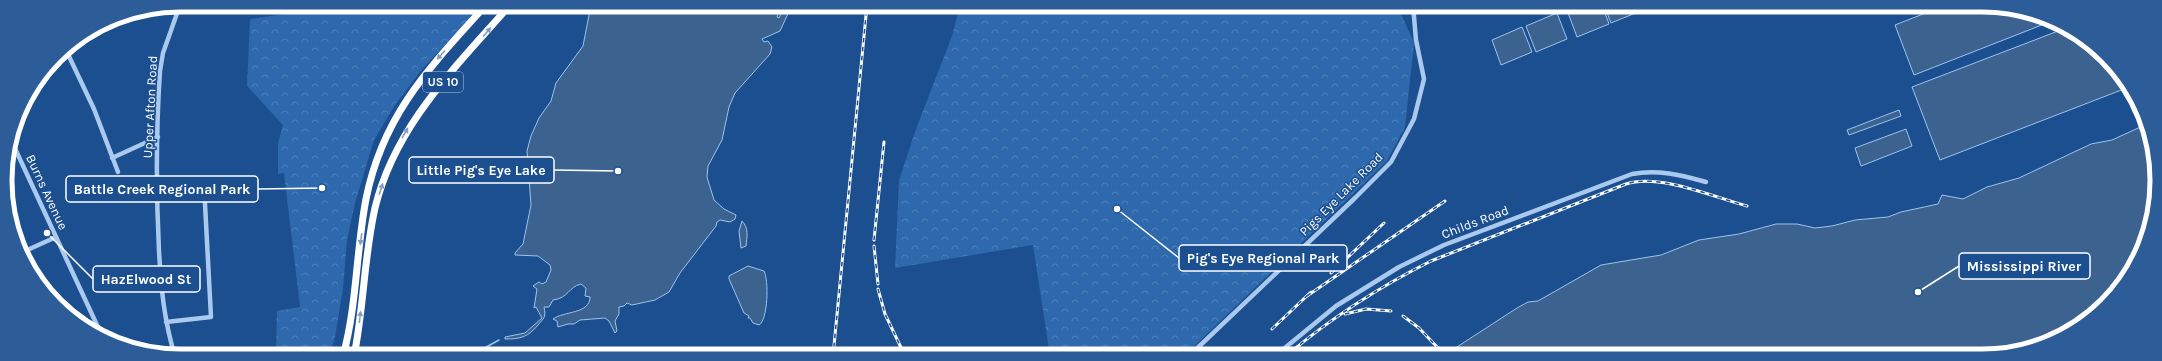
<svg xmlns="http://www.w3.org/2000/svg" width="2162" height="361" viewBox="0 0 2162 361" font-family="Karla,sans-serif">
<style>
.park{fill:url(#park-crowns)}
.water{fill:#3c6290;stroke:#9cc4f0}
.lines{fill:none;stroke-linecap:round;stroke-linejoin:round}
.stream{stroke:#9cc4f0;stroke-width:1.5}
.minor{stroke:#a9c9ee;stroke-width:4.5}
.highway{stroke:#fff;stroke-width:7}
.rail-casing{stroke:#fff;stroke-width:3}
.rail{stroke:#1b4f8f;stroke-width:1.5;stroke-dasharray:4.5;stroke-linecap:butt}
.oneway{fill:#829ec1}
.labels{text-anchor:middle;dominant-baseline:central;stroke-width:3;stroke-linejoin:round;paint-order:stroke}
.shield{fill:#1b4f8f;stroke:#bbcadd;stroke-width:1}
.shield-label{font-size:12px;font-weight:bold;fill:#fff}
.street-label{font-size:13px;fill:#fff;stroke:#1b4f8f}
.rim{fill:none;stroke:#fff;stroke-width:5}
.leader{fill:none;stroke:#fff;stroke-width:1.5}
.callout-dot{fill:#fff;stroke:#1b4f8f;stroke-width:1.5}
.callout{fill:#1b4f8f;stroke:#fff;stroke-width:1.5}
.callout-label{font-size:14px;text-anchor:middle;font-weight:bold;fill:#fff}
</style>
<defs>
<pattern id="park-crowns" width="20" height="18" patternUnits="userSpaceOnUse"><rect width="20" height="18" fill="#2e69ad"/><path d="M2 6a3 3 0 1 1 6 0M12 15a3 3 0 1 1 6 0" fill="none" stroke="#4d80b9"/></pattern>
</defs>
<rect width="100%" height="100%" fill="#1b4f8f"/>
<g class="park">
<path d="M322,5H484L423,68L395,105L374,140L355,203L347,240L343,288L335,337L329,356H274L276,353L277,311L300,307L284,173L278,174V143L283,125L247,86L250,19L312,10Z"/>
<path d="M960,5H1397L1414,43L1405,127L1387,161L1184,356H1050L1033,245L895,268L899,180L916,129L952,36Z"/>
</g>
<g class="water">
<path d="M591,5H782L777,17L779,18L785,5H792L780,31L762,39L764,42L768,41L772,47L770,54L735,93L729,107L722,140L708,166L707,177L714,200L724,209L736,215L735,219L730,222L720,220L717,222L716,226L680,273L669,292L655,300L632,305L627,303L624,306L619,307V314L615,321L617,331L615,333L609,321L605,318L580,320L574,324H568L558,327L557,321L553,319C564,311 590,314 590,297L585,296L586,288L581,284C568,287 569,298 553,300L549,307H544C546,317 545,317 538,325C528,337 521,339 505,339V337L525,333L542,318L536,307L534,308L537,289L533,286L539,282L542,284L546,282L551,270L550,265L538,256L515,255V253L523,244L531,205L527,151L531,136L539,118L551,101L556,83L583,46Z"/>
<path d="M1580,5H1602L1609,24L1577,37L1567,10Z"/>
<path d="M1604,5H1641L1643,10L1611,23Z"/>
<path d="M1946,5H1993L2052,21L1914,75L1895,25Z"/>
<path d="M1557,13L1567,39L1536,52L1526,26Z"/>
<path d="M1522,27L1532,52L1501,65L1492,40Z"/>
<path d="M2066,28L2114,65L2124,89L1940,160L1912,87Z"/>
<path d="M1899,110L1901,116L1849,135L1847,130Z"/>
<path d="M2147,124L2157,192L2139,258L2106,304L2059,338L1993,356H1443L1517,308L1528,302L1538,301L1601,265L1661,255L1699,240L1739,234L1776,224H1797L1815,228L1832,226L1855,220L1888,217L1901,212L1938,204L1942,195L1963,199L1987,187L2019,178L2091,144L2112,140Z"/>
<path d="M1906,129L1912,146L1861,166L1855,148Z"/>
<path d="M742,221C749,228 747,237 746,246L741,248L739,231Z"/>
<path d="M748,266L764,271C769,280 768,320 759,325L753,323L750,318H748L749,316L744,313L729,279V276Z"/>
</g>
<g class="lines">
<path class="stream" d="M470,356L499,340"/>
<g class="minor">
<path d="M178,9L215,11L232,5"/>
<path d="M66,50L94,109L118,172"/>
<path d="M12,142L103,338"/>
<path d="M112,158L158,137"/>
<path d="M157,192L204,185L211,317L166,322"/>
<path d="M23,252L56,237"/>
<path d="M175,356C164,321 161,287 159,251C156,191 156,131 160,71L163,53L180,5"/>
<path d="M1189,356L1355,198L1391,162L1414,119L1424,79L1416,40L1413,5"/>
<path d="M1275,356L1336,306L1399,267L1444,245L1632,174C1657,169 1681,175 1706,182"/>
</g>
<g class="highway">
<path d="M343,356C357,305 356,251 366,199C383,114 430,67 486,5"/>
<path d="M354,356C364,307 364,256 375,208C395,125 456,67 510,5"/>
</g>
<g class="rail-casing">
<g id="rail">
<path d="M874,240L884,142"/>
<path d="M874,246L878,284"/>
<path d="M1331,273L1384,223"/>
<path d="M878,289L885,314L905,356"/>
<path d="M1307,296L1445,201"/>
<path d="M1345,314L1366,309L1391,311"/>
<path d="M1403,316L1419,328L1439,349"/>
<path d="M1272,329L1311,292"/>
<path d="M833,356L867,5"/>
<path d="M1286,356C1331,318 1379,287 1431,261L1626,184C1659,173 1713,197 1747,206"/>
</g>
</g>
<use href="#rail" class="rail"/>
</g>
<defs><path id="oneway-solid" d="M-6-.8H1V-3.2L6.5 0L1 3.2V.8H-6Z"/></defs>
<g class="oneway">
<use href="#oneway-solid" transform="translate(487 32) rotate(-49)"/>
<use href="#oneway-solid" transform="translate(441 55) rotate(132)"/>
<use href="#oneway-solid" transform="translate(405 133) rotate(-60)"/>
<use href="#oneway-solid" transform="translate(381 189) rotate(-72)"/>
<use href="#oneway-solid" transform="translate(361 239) rotate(98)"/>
<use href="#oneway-solid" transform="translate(360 317) rotate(-83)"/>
</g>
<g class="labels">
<rect class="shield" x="423" y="72" width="40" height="20" rx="3"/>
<g class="shield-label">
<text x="443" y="82">US 10</text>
</g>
<g class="street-label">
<text transform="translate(150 107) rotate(-87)">Upper Afton Road</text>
<text transform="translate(47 192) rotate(65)">Burns Avenue</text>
<text transform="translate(1341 194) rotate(-45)">Pigs Eye Lake Road</text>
<text transform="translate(1475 222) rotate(-21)">Childs Road</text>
</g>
</g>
<path d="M0 0H2162V361H0ZM180 12H1982A168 168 0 0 1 2150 180V181A168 168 0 0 1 1982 349H180A168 168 0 0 1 12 181V180A168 168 0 0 1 180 12Z" fill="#2d5d98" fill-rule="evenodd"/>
<path class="rim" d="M180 12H1982A168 168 0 0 1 2150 180V181A168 168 0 0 1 1982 349H180A168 168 0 0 1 12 181V180A168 168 0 0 1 180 12Z"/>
<path class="leader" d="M618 171L554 170M322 188L258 189M1117 209L1179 258M1918 292L1959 266M47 233L93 279"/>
<g class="callout-dot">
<circle cx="618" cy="171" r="4"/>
<circle cx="322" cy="188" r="4"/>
<circle cx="1117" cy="209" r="4"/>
<circle cx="1918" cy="292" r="4"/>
<circle cx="47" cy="233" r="4"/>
</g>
<g class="callout">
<rect x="409" y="157" width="145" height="26" rx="4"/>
<rect x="66" y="176" width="192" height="26" rx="4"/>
<rect x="1179" y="245" width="168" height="26" rx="4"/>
<rect x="1959" y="253" width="131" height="26" rx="4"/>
<rect x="93" y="266" width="107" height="26" rx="4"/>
</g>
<g class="callout-label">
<text x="481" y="175">Little Pig's Eye Lake</text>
<text x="162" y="194">Battle Creek Regional Park</text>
<text x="1263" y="263">Pig's Eye Regional Park</text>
<text x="2024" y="271">Mississippi River</text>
<text x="146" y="284">HazElwood St</text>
</g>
</svg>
